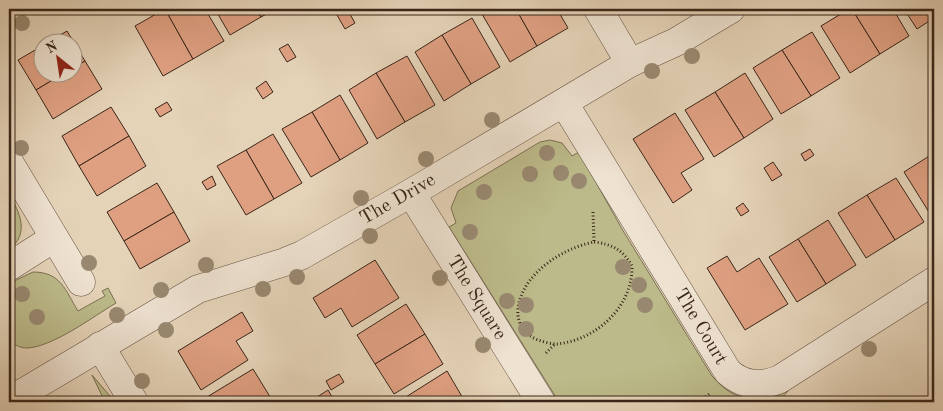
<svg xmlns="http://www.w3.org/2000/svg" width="943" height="411" viewBox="0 0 943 411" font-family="'Old Standard TT',serif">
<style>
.green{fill:#bcba8a;stroke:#7a7052}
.building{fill:#dfa082;stroke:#392619}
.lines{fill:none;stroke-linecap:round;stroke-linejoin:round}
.street-casing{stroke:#645141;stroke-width:29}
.path{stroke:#392619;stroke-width:3;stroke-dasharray:1 2.5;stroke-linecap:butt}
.street{stroke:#eee2d1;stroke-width:28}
.tree{fill:#998870}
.labels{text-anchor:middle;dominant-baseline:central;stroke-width:4;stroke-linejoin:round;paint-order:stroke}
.street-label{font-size:19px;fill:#392619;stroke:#eee2d1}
</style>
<rect width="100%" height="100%" fill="#e5d3b8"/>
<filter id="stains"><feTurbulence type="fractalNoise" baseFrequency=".004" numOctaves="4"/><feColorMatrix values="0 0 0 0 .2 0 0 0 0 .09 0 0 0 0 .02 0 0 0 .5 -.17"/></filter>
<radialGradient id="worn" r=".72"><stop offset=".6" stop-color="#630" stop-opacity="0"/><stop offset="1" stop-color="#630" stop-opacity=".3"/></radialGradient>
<g class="green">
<path d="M550,140L562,143L572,156L579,152L622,229L712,376C736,403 756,405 788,391L778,402H559L449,227L456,223L451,208L458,191L540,142Z"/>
<path d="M9,194C20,213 30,233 9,250Z"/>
<path d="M33,272C61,272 65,290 78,311L105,296L102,291L108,288L116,303C94,316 53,347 27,348C20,348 15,345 9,341V282L10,283Z"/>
<path d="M92,375L115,402H105Z"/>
</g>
<g class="building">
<path d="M165,9L193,59L163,76L135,26Z"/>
<path d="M165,9H205L224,41L193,59Z"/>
<path d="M215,9H256L261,17L230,35Z"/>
<path d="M256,9H276L261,17Z"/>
<path d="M347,9L355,23L345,29L337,15Z"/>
<path d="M490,9H516L537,46L510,62L482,14Z"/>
<path d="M516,9H557L568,28L537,46Z"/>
<path d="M849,9H852L880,54L850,73L821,26Z"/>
<path d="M852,9H893L909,36L880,54Z"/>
<path d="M904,9H934V18L917,29Z"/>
<path d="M472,18L500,67L471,84L442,35Z"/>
<path d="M67,31L85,61L72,69V42H48Z"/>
<path d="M812,32L840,78L811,96L782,50Z"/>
<path d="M442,35L471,84L444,101L415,52Z"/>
<path d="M288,44L296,57L287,62L279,49Z"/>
<path d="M42,46V72H66L36,90L18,60Z"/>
<path d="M782,50L811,96L781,114L753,68Z"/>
<path d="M407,56L435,105L405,122L376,73Z"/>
<path d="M85,61L102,89L53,119L36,90L66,72H72V69Z"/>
<path d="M376,73L405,122L377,139L349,90Z"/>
<path d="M745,73L773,119L744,138L715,92Z"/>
<path d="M266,81L273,92L263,99L256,88Z"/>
<path d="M715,92L744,138L714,157L685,110Z"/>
<path d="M340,95L368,143L340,160L312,112Z"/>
<path d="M167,102L172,110L160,117L155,109Z"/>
<path d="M111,107L129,136L79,166L62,136Z"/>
<path d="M312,112L340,160L311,177L282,129Z"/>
<path d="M675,113L704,159L681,173L692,190L673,203L633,139Z"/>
<path d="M273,134L302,183L274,199L246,150Z"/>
<path d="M129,136L146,166L97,196L79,166Z"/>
<path d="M810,149L814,155L805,161L801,154Z"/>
<path d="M246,150L274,199L246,215L217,166Z"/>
<path d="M934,153V215L932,217L904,172Z"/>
<path d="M773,162L782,175L772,181L764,168Z"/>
<path d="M212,176L216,185L207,190L202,182Z"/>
<path d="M896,178L924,222L895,240L867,195Z"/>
<path d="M157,183L174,212L124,241L107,212Z"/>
<path d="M867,195L895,240L866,258L838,213Z"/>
<path d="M743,203L749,211L741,216L736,208Z"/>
<path d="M174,212L190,241L140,269L124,241Z"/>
<path d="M828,220L856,265L826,284L798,239Z"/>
<path d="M798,239L826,284L797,302L769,257Z"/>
<path d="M727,256L737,272L759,258L788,304L745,330L707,268Z"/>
<path d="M375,260L399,298L352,327L341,308L325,318L313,298Z"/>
<path d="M406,304L425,334L375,364L357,335Z"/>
<path d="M242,312L253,331L236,341L248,360L201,390L178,351Z"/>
<path d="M425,334L443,364L394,394L375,364Z"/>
<path d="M253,369L272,400L268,402H210L207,397Z"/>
<path d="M447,371L464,400L461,402H398Z"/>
<path d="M339,374L344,382L331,390L326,381Z"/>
<path d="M328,390L335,402H317L314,399Z"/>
</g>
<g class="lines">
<g class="street-casing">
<g id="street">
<path d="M598,9L630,63"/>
<path d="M564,103L728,372C744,386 761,387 780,379L934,281"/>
<path d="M9,162L81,282"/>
<path d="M411,193L541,402"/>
<path d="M10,266L54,238"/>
<path d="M100,346L134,402"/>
<path d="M9,401L198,289L285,262L302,255L411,193L630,63L676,42L731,9"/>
</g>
</g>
<g class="path">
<path d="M593,212L594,242"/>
<path d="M594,242C612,244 623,250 632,266C633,306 597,340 557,344C551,344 544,342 538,340C512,329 514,304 528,283C543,262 569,247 594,242Z"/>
<path d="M546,353L555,344"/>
<path d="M701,402L709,394"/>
</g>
<use href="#street" class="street"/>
</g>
<g class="tree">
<circle cx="22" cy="23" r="8"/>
<circle cx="692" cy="56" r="8"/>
<circle cx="652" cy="71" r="8"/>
<circle cx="492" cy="120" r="8"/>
<circle cx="21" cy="148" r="8"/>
<circle cx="547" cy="153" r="8"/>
<circle cx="426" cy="159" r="8"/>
<circle cx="561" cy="173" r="8"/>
<circle cx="530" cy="174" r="8"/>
<circle cx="579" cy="181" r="8"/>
<circle cx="484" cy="192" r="8"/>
<circle cx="361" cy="198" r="8"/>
<circle cx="470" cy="232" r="8"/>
<circle cx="370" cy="236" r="8"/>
<circle cx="89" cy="263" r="8"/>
<circle cx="206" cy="265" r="8"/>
<circle cx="623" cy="267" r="8"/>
<circle cx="297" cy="277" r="8"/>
<circle cx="440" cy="278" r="8"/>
<circle cx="639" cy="285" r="8"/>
<circle cx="263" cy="289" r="8"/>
<circle cx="161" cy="290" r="8"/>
<circle cx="22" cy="294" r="8"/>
<circle cx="507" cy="301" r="8"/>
<circle cx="526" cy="305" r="8"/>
<circle cx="645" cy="305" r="8"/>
<circle cx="117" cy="315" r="8"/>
<circle cx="37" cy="317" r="8"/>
<circle cx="526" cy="329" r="8"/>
<circle cx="166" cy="330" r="8"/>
<circle cx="483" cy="345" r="8"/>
<circle cx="869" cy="349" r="8"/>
<circle cx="142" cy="381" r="8"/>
</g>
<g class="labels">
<g class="street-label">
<text transform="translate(398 200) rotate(-30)">The Drive</text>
<text transform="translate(476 298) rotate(58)">The Square</text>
<text transform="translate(700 327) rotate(59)">The Court</text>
</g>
</g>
<rect width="943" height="411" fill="none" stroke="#e5d3b8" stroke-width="30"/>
<rect x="10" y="10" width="923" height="391" fill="none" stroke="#392619" stroke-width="2.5"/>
<rect x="15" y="15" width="913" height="381" fill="none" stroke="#392619"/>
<g transform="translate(58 58) rotate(330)"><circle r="24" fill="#eee2d1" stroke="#a69787"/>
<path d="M0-4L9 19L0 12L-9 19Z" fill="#8f2418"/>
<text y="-8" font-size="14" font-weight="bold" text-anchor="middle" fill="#392619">N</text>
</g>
<rect width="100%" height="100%" filter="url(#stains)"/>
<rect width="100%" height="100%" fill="url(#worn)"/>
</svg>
